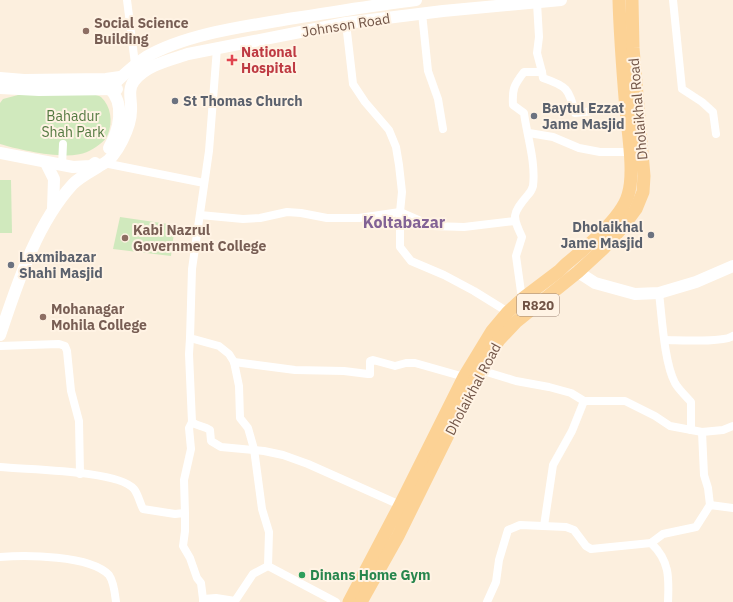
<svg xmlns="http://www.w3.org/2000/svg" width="733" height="602" viewBox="0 0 733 602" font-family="'IBM Plex Sans',sans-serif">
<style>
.green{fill:#d0e9bd}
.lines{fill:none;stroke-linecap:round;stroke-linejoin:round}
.street{stroke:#fff;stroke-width:8}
.secondary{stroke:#fff;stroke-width:12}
.primary{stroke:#fcd295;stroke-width:13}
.education-dot{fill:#8d6e63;stroke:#fff3e4;stroke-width:1.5}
.health-dot{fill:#e0444e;stroke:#fff3e4;stroke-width:1.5}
.worship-dot{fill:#6b7280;stroke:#fff3e4;stroke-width:1.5}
.leisure-dot{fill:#2e9e5b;stroke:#fff3e4;stroke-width:1.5}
.labels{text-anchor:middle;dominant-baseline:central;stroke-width:4;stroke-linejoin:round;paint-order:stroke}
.shield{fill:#fff3e4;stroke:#9c8475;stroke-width:1}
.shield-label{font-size:13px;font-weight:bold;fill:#715446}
.education-label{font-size:14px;font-weight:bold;fill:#785e54;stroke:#fff3e4;text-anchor:start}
.street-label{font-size:14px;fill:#715446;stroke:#fff3e4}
.health-label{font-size:14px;font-weight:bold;fill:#be3a42;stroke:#fff3e4;text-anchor:start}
.worship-label{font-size:14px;font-weight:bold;fill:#5b616d;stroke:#fff3e4;text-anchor:start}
.park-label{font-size:14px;fill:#52783f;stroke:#fff3e4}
.leisure-label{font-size:14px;font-weight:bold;fill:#27864d;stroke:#fff3e4;text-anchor:start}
.quarter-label{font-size:16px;font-weight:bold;fill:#826295;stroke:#fff3e4}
</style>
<rect width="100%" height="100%" fill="#fcefde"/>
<g class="green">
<path d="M80,93C86,94 97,94 101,97C111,106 113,122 108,134C105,142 95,148 87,152C68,161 20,150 0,144V103L3,99L18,95Z"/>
<path d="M0,180H11L12,233H0Z"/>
<path d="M120,217L175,225L171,256L113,249Z"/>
</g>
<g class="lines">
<g class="street">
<path d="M127,0L135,64"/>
<path d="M673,0L682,89L702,102L713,112L716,134"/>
<path d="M422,13L428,71L438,99L443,129"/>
<path d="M346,23L353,84L365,102L389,130L396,147L399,165L402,192L400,212V247L411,261L444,275L474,291L508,312"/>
<path d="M542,72L543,78C567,86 569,89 575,113L629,107"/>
<path d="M529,133L553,137L579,148L600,152H633"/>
<path d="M104,163L204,183"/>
<path d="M62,166L63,144"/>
<path d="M200,215L243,219L260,218L287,212L301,213L327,218H359L400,212L432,226L464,227L515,221"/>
<path d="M659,293C662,317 664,362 675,383C679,390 686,396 691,402V430"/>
<path d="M522,299L516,256L522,237C512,216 512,214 527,196C530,193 532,190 533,186C536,162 527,136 524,113L513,105C512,89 514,85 524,72H542L537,53L539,37L537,3"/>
<path d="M190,338L189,354L192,422C198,427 203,425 210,430L211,441L221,447L264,451L283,455L308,464L400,505"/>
<path d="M665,340C678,340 724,343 733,336"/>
<path d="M0,346L59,344L65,346L67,351L71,391L79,421L80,474"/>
<path d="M234,362L295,370L344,371L368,374H370V361L373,360L395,366L406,363H415L468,378"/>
<path d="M480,370L516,381L549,387L571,393L584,401H625L655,416L670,426L702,432L723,430L733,426"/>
<path d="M702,432L704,475L708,488L710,505"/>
<path d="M0,467C27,470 118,470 134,489C138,494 140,503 143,509L175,514L184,513L185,514V531L183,546L190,558L197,578L201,583L203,599"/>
<path d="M185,514L184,480L191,449L189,428L192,422"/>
<path d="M544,526L553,465L572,431L584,401"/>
<path d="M651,543C670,561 669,578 668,602"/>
<path d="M0,557C26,555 90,555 109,575C114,582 115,594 116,602"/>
<path d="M268,566L336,602"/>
<path d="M203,602V599L216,598L235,601L253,574L268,566L269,532L262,509L254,449L248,428L240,418L239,386L234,362L229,354L219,346L190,338L192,269L209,151L217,48"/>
<path d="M487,602L496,582L499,560L508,530L520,525L566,527L574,530L586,546L591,549L651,543L663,534L696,527L710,505L733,508"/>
</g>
<g class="secondary">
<path d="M0,78L24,80L106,79L120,77"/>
<path d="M0,88L39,90L117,89"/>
<path d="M109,88C121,78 132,66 146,57C188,33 248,26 295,18C335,12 375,5 416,0"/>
<path d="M109,88C126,104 119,130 109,148"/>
<path d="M0,153L73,167L91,166L95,163"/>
<path d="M46,163L54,179L53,209"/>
<path d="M91,166C94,166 99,165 103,164C117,157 131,126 131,111C132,101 127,90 134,81C146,65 170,60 188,54L346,23L443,11L561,0"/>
<path d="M578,272L595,283L635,294L659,293L696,282L733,266"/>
<path d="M0,335C17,285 36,224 73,184C81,176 92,171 101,165"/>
</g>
<g class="primary">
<path d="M349,602L400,505L464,377L492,331L508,312L522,299L559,271L565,265C583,250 622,218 628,195C635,174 628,133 626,110C623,73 620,37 619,0"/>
<path d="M361,602L398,536L480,370L499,340L516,322L578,272L604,248L622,228L636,209L643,192L644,176L633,48L632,0"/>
</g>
</g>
<g class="education-dot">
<circle cx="86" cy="31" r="4"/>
<circle cx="125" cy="238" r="4"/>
<circle cx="43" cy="317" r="4"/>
</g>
<path class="health-dot" d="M230 54h4v4h4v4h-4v4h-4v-4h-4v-4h4z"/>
<g class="worship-dot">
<circle cx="175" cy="101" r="4"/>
<circle cx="534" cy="116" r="4"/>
<circle cx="651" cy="235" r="4"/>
<circle cx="11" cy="265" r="4"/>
</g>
<circle class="leisure-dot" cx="302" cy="575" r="4"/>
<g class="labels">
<rect class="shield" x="517" y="294" width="42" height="22" rx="3"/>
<g class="shield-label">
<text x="538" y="305">R820</text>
</g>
<g class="education-label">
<text x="94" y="23">Social Science<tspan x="94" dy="16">Building</tspan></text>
<text x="133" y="230">Kabi Nazrul<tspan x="133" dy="16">Government College</tspan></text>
<text x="51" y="309">Mohanagar<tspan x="51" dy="16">Mohila College</tspan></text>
</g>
<g class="street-label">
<text transform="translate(346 25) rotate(-9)">Johnson Road</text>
<text transform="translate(638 109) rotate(-95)">Dholaikhal Road</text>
<text transform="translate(473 389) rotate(-62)">Dholaikhal Road</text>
</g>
<g class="health-label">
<text x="241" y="52">National<tspan x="241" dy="16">Hospital</tspan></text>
</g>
<g class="worship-label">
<text x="183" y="101">St Thomas Church</text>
<text x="542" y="108">Baytul Ezzat<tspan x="542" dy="16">Jame Masjid</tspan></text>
<text x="643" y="227" text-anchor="end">Dholaikhal<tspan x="643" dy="16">Jame Masjid</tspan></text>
<text x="19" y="257">Laxmibazar<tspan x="19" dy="16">Shahi Masjid</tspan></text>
</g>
<g class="park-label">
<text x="73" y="116">Bahadur<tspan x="73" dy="16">Shah Park</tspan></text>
</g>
<g class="leisure-label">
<text x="310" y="575">Dinans Home Gym</text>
</g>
<g class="quarter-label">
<text x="404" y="222">Koltabazar</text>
</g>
</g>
</svg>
